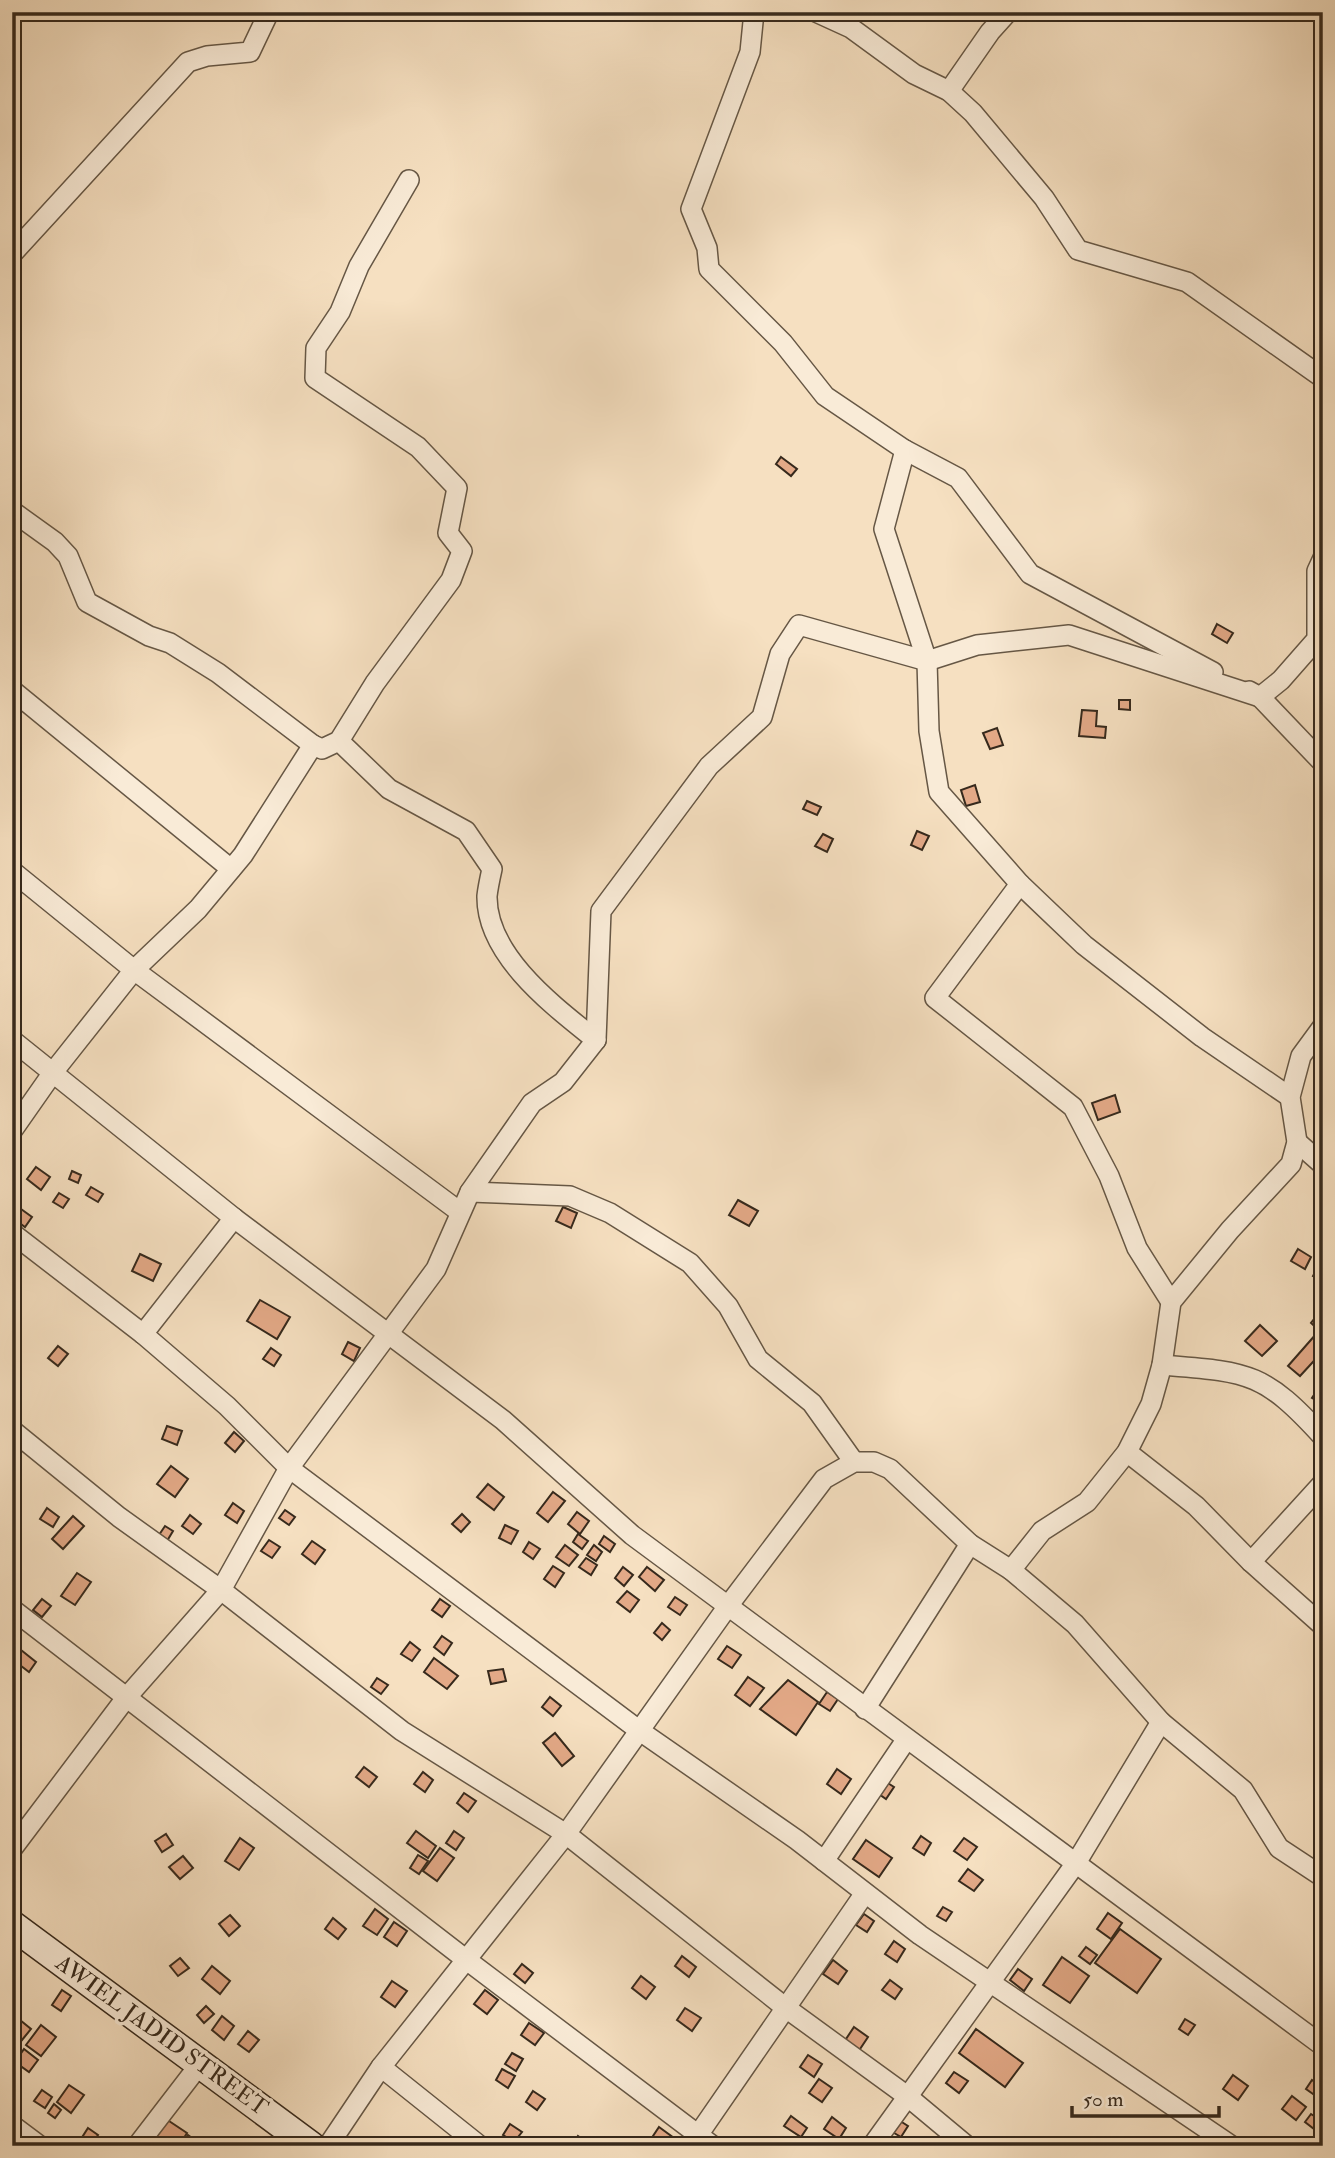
<svg xmlns="http://www.w3.org/2000/svg" width="1335" height="2158" viewBox="0 0 1335 2158" font-family="'IM FELL Double Pica',serif">
<style>
.building{fill:#e3a987;stroke:#36291c;stroke-width:2}
.lines{fill:none;stroke-linecap:round;stroke-linejoin:round}
.street-casing{stroke:#665745;stroke-width:22}
.secondary-casing{stroke:#36291c;stroke-width:31}
.street{stroke:#f9ebd7;stroke-width:19}
.secondary{stroke:#f9ebd7;stroke-width:28}
.labels{text-anchor:middle;dominant-baseline:central;stroke-width:7;stroke-linejoin:round;paint-order:stroke}
.street-label{font-size:23px;fill:#36291c;stroke:#f9ebd7}
</style>
<rect width="100%" height="100%" fill="#f6e0c1"/>
<filter id="stains"><feTurbulence type="fractalNoise" baseFrequency=".00286" numOctaves="4"/><feColorMatrix values="0 0 0 0 .2 0 0 0 0 .09 0 0 0 0 .02 0 0 0 .5 -.17"/></filter>
<radialGradient id="worn" r=".72"><stop offset=".6" stop-color="#630" stop-opacity="0"/><stop offset="1" stop-color="#630" stop-opacity=".3"/></radialGradient>
<g class="building">
<path d="M781,457L797,469L791,476L776,464Z"/>
<path d="M1217,624L1233,633L1227,643L1212,634Z"/>
<path d="M1119,700H1130V710L1119,709Z"/>
<path d="M1082,710L1097,711L1096,726L1106,727L1105,738L1079,736Z"/>
<path d="M997,728L1003,745L990,749L983,733Z"/>
<path d="M975,785L980,802L966,806L961,790Z"/>
<path d="M807,801L821,807L817,815L803,809Z"/>
<path d="M917,831L929,836L922,850L911,845Z"/>
<path d="M823,834L833,839L827,852L815,846Z"/>
<path d="M1115,1095L1120,1112L1098,1120L1092,1103Z"/>
<path d="M36,1167L50,1177L41,1190L27,1179Z"/>
<path d="M72,1171L81,1175L78,1183L69,1179Z"/>
<path d="M91,1187L103,1194L98,1202L86,1195Z"/>
<path d="M59,1193L69,1199L63,1208L53,1202Z"/>
<path d="M738,1200L758,1211L749,1226L729,1215Z"/>
<path d="M563,1207L577,1213L571,1228L556,1221Z"/>
<path d="M21,1209L32,1217L25,1227L14,1219Z"/>
<path d="M1298,1249L1311,1257L1305,1269L1291,1261Z"/>
<path d="M140,1254L161,1264L153,1281L132,1271Z"/>
<path d="M1321,1261L1323,1262V1281L1313,1276Z"/>
<path d="M260,1300L290,1317L277,1339L247,1321Z"/>
<path d="M1319,1313L1323,1316V1334L1311,1323Z"/>
<path d="M1260,1325L1277,1341L1262,1356L1245,1341Z"/>
<path d="M1317,1333L1323,1338V1351L1300,1376L1288,1366Z"/>
<path d="M348,1342L360,1348L354,1361L342,1354Z"/>
<path d="M58,1346L68,1354L58,1366L48,1358Z"/>
<path d="M271,1348L281,1355L274,1366L263,1359Z"/>
<path d="M1318,1389L1323,1392L1321,1403L1312,1398Z"/>
<path d="M167,1426L182,1431L177,1445L162,1439Z"/>
<path d="M234,1432L244,1441L235,1452L225,1443Z"/>
<path d="M171,1466L188,1479L175,1497L157,1484Z"/>
<path d="M488,1484L504,1497L494,1510L477,1497Z"/>
<path d="M553,1492L565,1501L548,1522L537,1513Z"/>
<path d="M233,1503L244,1511L237,1523L225,1515Z"/>
<path d="M47,1508L59,1517L53,1527L40,1519Z"/>
<path d="M285,1510L295,1517L289,1525L279,1518Z"/>
<path d="M577,1512L589,1521L580,1534L568,1524Z"/>
<path d="M462,1514L470,1522L461,1532L452,1524Z"/>
<path d="M190,1515L201,1524L193,1534L182,1526Z"/>
<path d="M73,1516L84,1526L63,1549L52,1539Z"/>
<path d="M505,1525L518,1531L511,1544L499,1538Z"/>
<path d="M165,1526L173,1531L167,1541L159,1535Z"/>
<path d="M578,1534L588,1541L582,1549L573,1542Z"/>
<path d="M604,1536L615,1544L610,1552L599,1544Z"/>
<path d="M269,1540L280,1547L272,1558L261,1551Z"/>
<path d="M312,1541L325,1550L315,1564L302,1554Z"/>
<path d="M529,1542L540,1549L533,1559L523,1552Z"/>
<path d="M565,1545L578,1555L569,1566L556,1557Z"/>
<path d="M594,1545L602,1552L596,1561L587,1555Z"/>
<path d="M586,1558L597,1565L591,1575L579,1567Z"/>
<path d="M553,1566L564,1573L555,1587L544,1579Z"/>
<path d="M623,1567L633,1575L624,1586L615,1578Z"/>
<path d="M647,1567L664,1580L655,1591L639,1577Z"/>
<path d="M77,1573L91,1582L75,1605L61,1596Z"/>
<path d="M627,1591L639,1600L630,1612L617,1602Z"/>
<path d="M675,1597L687,1605L680,1615L668,1607Z"/>
<path d="M42,1599L51,1606L42,1617L33,1610Z"/>
<path d="M440,1599L450,1606L442,1617L432,1610Z"/>
<path d="M662,1623L670,1630L662,1640L654,1633Z"/>
<path d="M442,1636L452,1643L444,1655L434,1647Z"/>
<path d="M410,1642L420,1650L412,1661L401,1654Z"/>
<path d="M16,1646L36,1662L29,1672L12,1659Z"/>
<path d="M727,1646L741,1655L732,1668L718,1659Z"/>
<path d="M434,1658L458,1676L447,1689L424,1672Z"/>
<path d="M503,1669L506,1681L491,1684L488,1671Z"/>
<path d="M748,1677L764,1688L750,1706L735,1695Z"/>
<path d="M377,1678L388,1685L381,1694L371,1687Z"/>
<path d="M788,1680L818,1702L796,1735L760,1709Z"/>
<path d="M827,1692L838,1699L830,1711L819,1704Z"/>
<path d="M550,1697L561,1706L553,1716L542,1707Z"/>
<path d="M555,1733L574,1756L562,1766L543,1743Z"/>
<path d="M364,1767L377,1777L369,1787L356,1777Z"/>
<path d="M837,1769L851,1779L841,1794L827,1784Z"/>
<path d="M423,1772L433,1780L425,1792L414,1784Z"/>
<path d="M883,1780L894,1787L886,1799L876,1792Z"/>
<path d="M464,1793L476,1801L468,1812L457,1803Z"/>
<path d="M416,1831L436,1846L428,1858L407,1843Z"/>
<path d="M454,1831L464,1838L456,1850L446,1843Z"/>
<path d="M166,1834L173,1845L162,1852L155,1841Z"/>
<path d="M921,1836L931,1843L924,1855L913,1848Z"/>
<path d="M240,1838L254,1848L239,1870L225,1861Z"/>
<path d="M964,1838L977,1847L967,1860L954,1851Z"/>
<path d="M866,1840L892,1858L879,1877L853,1859Z"/>
<path d="M440,1848L454,1858L437,1881L423,1871Z"/>
<path d="M418,1855L428,1861L419,1874L410,1868Z"/>
<path d="M183,1856L193,1868L180,1879L169,1867Z"/>
<path d="M968,1869L983,1880L974,1891L959,1881Z"/>
<path d="M943,1907L952,1912L946,1921L937,1916Z"/>
<path d="M375,1909L388,1919L377,1935L363,1926Z"/>
<path d="M1108,1913L1122,1923L1111,1939L1097,1929Z"/>
<path d="M864,1914L874,1921L867,1932L856,1925Z"/>
<path d="M230,1915L240,1926L229,1936L219,1924Z"/>
<path d="M333,1918L346,1929L338,1939L325,1929Z"/>
<path d="M394,1922L407,1931L397,1946L384,1937Z"/>
<path d="M1120,1929L1161,1959L1137,1993L1095,1963Z"/>
<path d="M894,1941L905,1949L897,1962L885,1954Z"/>
<path d="M1086,1947L1097,1955L1090,1964L1079,1956Z"/>
<path d="M682,1956L696,1967L689,1977L675,1966Z"/>
<path d="M1062,1957L1089,1976L1070,2003L1043,1985Z"/>
<path d="M180,1958L189,1968L178,1976L170,1966Z"/>
<path d="M833,1960L847,1971L838,1984L823,1974Z"/>
<path d="M522,1964L533,1973L525,1983L514,1974Z"/>
<path d="M212,1966L230,1981L220,1994L202,1979Z"/>
<path d="M1018,1969L1032,1979L1024,1991L1010,1980Z"/>
<path d="M641,1976L655,1987L646,1999L632,1988Z"/>
<path d="M890,1980L902,1989L895,1999L882,1990Z"/>
<path d="M392,1981L407,1991L395,2007L381,1997Z"/>
<path d="M62,1990L71,1996L61,2011L52,2005Z"/>
<path d="M485,1990L498,2000L487,2014L474,2004Z"/>
<path d="M206,2006L214,2014L204,2023L197,2015Z"/>
<path d="M685,2008L701,2018L692,2031L677,2020Z"/>
<path d="M222,2016L234,2026L224,2040L212,2030Z"/>
<path d="M1185,2019L1195,2025L1188,2035L1179,2029Z"/>
<path d="M20,2020L31,2029L22,2040L12,2032Z"/>
<path d="M529,2023L544,2033L535,2045L521,2035Z"/>
<path d="M41,2025L56,2037L41,2056L26,2045Z"/>
<path d="M854,2027L868,2037L858,2052L844,2042Z"/>
<path d="M976,2029L1023,2063L1005,2087L959,2053Z"/>
<path d="M248,2031L259,2040L249,2052L238,2044Z"/>
<path d="M24,2049L38,2060L29,2072L15,2062Z"/>
<path d="M512,2053L523,2059L516,2071L505,2064Z"/>
<path d="M808,2055L822,2064L814,2077L800,2067Z"/>
<path d="M502,2069L515,2076L508,2088L496,2080Z"/>
<path d="M954,2072L968,2081L959,2093L946,2083Z"/>
<path d="M1233,2075L1248,2086L1238,2100L1223,2089Z"/>
<path d="M819,2079L832,2088L822,2102L809,2093Z"/>
<path d="M1312,2080L1323,2088V2101L1306,2089Z"/>
<path d="M69,2085L84,2095L71,2113L57,2102Z"/>
<path d="M42,2090L52,2097L45,2108L34,2101Z"/>
<path d="M533,2091L545,2099L537,2110L526,2102Z"/>
<path d="M1292,2096L1306,2107L1296,2120L1282,2109Z"/>
<path d="M54,2104L61,2110L55,2118L48,2113Z"/>
<path d="M1311,2114L1320,2120L1314,2129L1305,2122Z"/>
<path d="M791,2116L807,2128L801,2137L784,2126Z"/>
<path d="M832,2117L846,2128L839,2139L824,2129Z"/>
<path d="M166,2119L187,2133L179,2146H160L151,2140Z"/>
<path d="M897,2119L908,2126L901,2137L889,2130Z"/>
<path d="M1323,2123V2137L1316,2132Z"/>
<path d="M510,2124L522,2132L514,2142L503,2135Z"/>
<path d="M659,2127L674,2138L668,2146H654L649,2142Z"/>
<path d="M88,2128L98,2135L91,2145L81,2139Z"/>
<path d="M188,2135L203,2146H188L183,2142Z"/>
<path d="M578,2136L592,2145V2146H572Z"/>
<path d="M523,2138L534,2145V2146H518Z"/>
</g>
<g class="lines">
<g class="street-casing">
<g id="street">
<path d="M754,12L750,52L691,209L707,248L709,269L783,343L825,396L905,450L884,529L927,661L929,731L939,792L1020,884L935,998L1073,1107L1109,1176L1137,1248L1171,1302"/>
<path d="M816,12L851,28L914,74L949,91L973,113L1044,198L1078,250L1187,282L1323,378"/>
<path d="M949,91L990,32L1008,12"/>
<path d="M12,254L188,62L207,56L250,52L269,12"/>
<path d="M905,450L958,478L1030,574L1213,672"/>
<path d="M12,511L55,542L68,556L87,602L149,636L170,643L218,673L313,745"/>
<path d="M12,690L231,869"/>
<path d="M1249,691L1260,697L1323,763"/>
<path d="M1260,697L1281,680L1317,639V571L1323,558"/>
<path d="M339,741L389,789L466,831L492,869C490,878 488,887 487,896C486,956 555,1007 596,1040"/>
<path d="M12,871L134,970L460,1212"/>
<path d="M1020,884L1084,945L1202,1037L1290,1097"/>
<path d="M12,1040L234,1218L503,1420L632,1535L1323,2046"/>
<path d="M12,1131L54,1071L134,970L198,909L243,855L313,745L322,749L339,741L375,683L451,580L462,551L448,533L457,488L418,447L315,378L316,348L340,312L359,266L409,180"/>
<path d="M1297,1142L1323,1165"/>
<path d="M470,1192L570,1196L610,1213L690,1263L728,1306L758,1359L812,1403L854,1462"/>
<path d="M12,1233L143,1334L227,1406L289,1468L640,1731L797,1840L920,1935L1232,2146"/>
<path d="M143,1334L234,1218"/>
<path d="M1162,1365C1248,1372 1263,1371 1323,1437"/>
<path d="M12,1430L119,1517L221,1590L402,1731L566,1834L786,2008L907,2096L967,2146"/>
<path d="M1127,1452L1196,1506L1251,1562L1323,1626"/>
<path d="M1251,1562L1323,1483"/>
<path d="M1011,1570L1075,1624L1161,1722L1243,1790L1279,1848L1323,1877"/>
<path d="M12,1609L464,1958L713,2146"/>
<path d="M865,1709L970,1544"/>
<path d="M12,1849L126,1698L221,1590L289,1468L436,1269L470,1192L532,1103L563,1082L596,1040L601,911L709,766L762,717L780,654L799,625L927,661L977,645L1069,635L1260,697"/>
<path d="M824,1861L906,1740"/>
<path d="M381,2067L480,2146"/>
<path d="M12,2125L40,2146"/>
<path d="M698,2135L865,1893"/>
<path d="M137,2146L200,2064"/>
<path d="M328,2146L381,2067L566,1834L728,1606L824,1479L854,1462H874L890,1469L970,1544L1011,1570L1042,1531L1087,1502L1127,1452L1151,1404L1162,1365L1171,1302L1230,1230L1291,1164L1297,1142L1290,1097L1301,1056L1323,1026"/>
<path d="M872,2146L1076,1863L1161,1722"/>
</g>
</g>
<g class="secondary-casing">
<path id="secondary" d="M12,1925L311,2146"/>
</g>
<use href="#street" class="street"/>
<use href="#secondary" class="secondary"/>
</g>
<g class="labels">
<g class="street-label">
<text transform="translate(162 2035) rotate(36)">AWIEL JADID STREET</text>
</g>
</g>
<rect width="1335" height="2158" fill="none" stroke="#f6e0c1" stroke-width="42"/>
<rect x="14" y="14" width="1307" height="2130" fill="none" stroke="#36291c" stroke-width="3.5"/>
<rect x="21" y="21" width="1293" height="2116" fill="none" stroke="#36291c" stroke-width="2"/>
<path d="M1072 2106v10h147v-10" fill="none" stroke="#36291c" stroke-width="3.5"/>
<text x="1083" y="2106" font-size="21" fill="#36291c" stroke="#f9ebd7" stroke-width="5" paint-order="stroke">50 m</text>
<rect width="100%" height="100%" filter="url(#stains)"/>
<rect width="100%" height="100%" fill="url(#worn)"/>
</svg>
